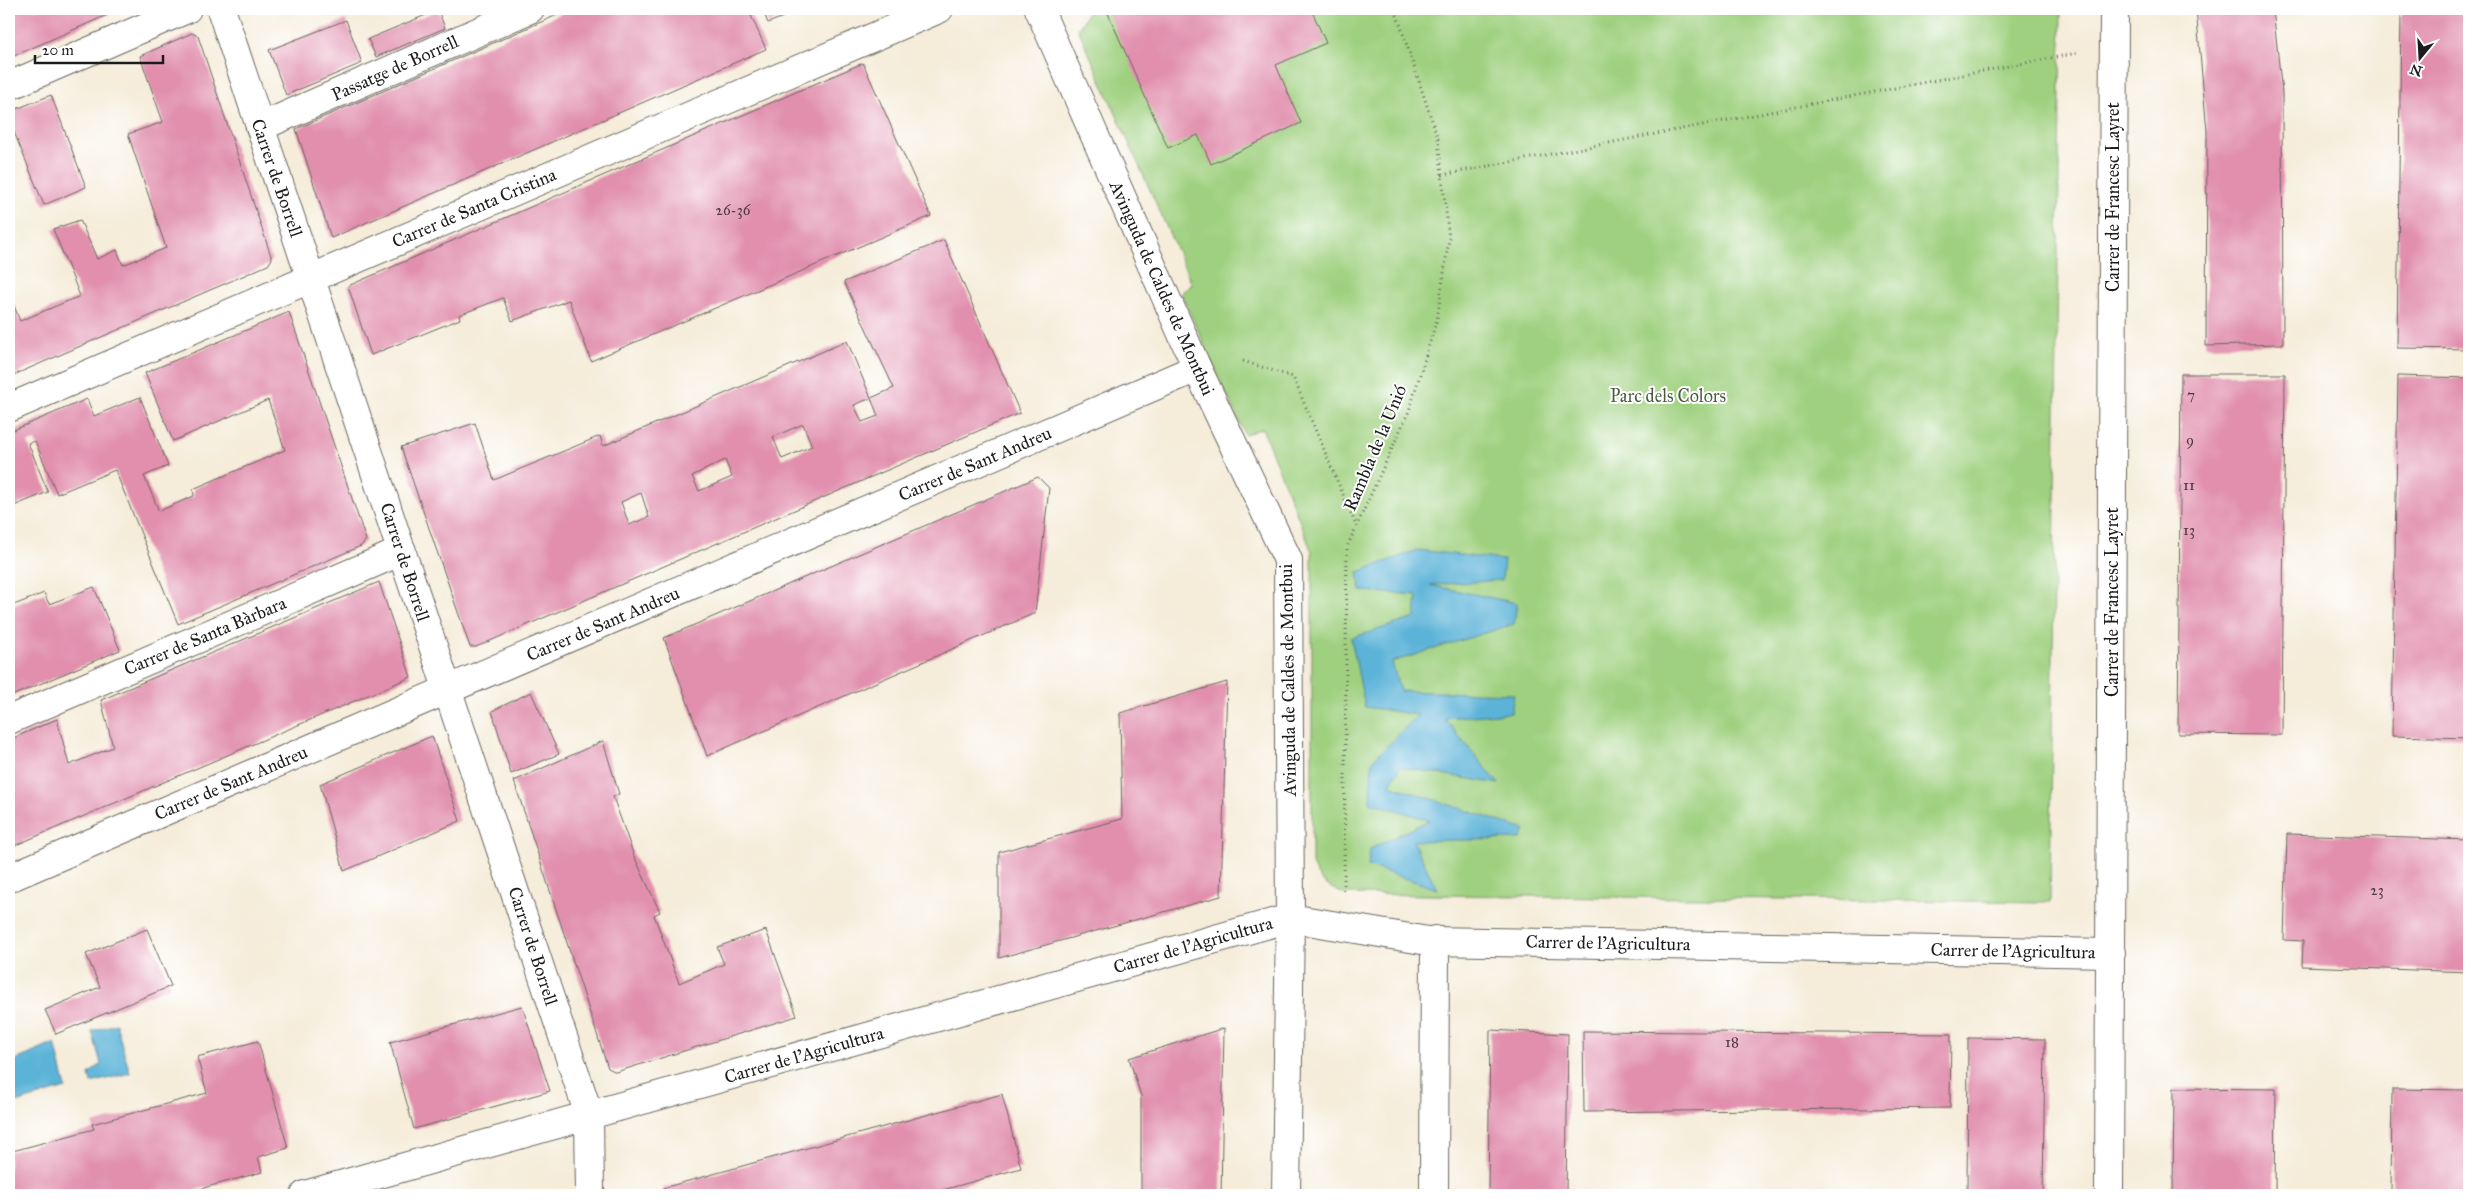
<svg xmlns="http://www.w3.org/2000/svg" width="2478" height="1204" viewBox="0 0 2478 1204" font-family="'IM FELL Great Primer',serif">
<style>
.green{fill:#9fd07f;stroke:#5e764e}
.water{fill:#5bb3d8;stroke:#3c687a}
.building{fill:#e18fad;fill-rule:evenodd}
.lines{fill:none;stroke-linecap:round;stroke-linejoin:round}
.minor-casing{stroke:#68655e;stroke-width:30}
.path{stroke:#68655e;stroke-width:3;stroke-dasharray:1 4;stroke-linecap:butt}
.minor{stroke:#fff;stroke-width:28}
.labels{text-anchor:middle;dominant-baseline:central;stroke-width:4;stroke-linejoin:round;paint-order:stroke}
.number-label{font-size:15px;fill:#4d3940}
.street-label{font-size:18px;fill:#1c1c1c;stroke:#fff}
.park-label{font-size:18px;fill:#4a5b3f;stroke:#fff}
</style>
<rect width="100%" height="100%" fill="#fff"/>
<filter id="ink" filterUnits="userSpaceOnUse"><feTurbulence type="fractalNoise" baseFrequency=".02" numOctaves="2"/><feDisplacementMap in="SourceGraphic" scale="10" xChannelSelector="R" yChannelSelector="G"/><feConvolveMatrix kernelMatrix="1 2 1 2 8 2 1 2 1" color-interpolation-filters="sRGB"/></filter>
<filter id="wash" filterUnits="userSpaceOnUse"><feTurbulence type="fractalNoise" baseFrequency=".0096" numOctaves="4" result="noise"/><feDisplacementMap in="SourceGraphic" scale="20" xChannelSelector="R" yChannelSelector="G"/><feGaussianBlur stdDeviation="1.12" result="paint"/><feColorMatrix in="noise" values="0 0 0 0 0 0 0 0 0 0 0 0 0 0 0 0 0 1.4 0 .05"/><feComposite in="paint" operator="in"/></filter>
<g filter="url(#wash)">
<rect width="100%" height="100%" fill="#f5ecd9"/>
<path class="green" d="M1090,9H2061L2050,902L1344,894C1328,887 1317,881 1312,863V552L1262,428L1245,435L1181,293L1192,284L1078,29Z"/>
<g class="water">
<path d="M1417,550L1504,560L1502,580L1430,585L1517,603L1514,624L1392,662L1400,691L1514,694L1511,713L1444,718L1499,784L1400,767L1390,785L1525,830L1521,839L1413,841L1437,889L1368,866L1370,849L1429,820L1370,802L1372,761L1418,715L1365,707L1351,638L1415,618L1417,595L1361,591L1358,572Z"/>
<path d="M116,1024L130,1073L91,1083L89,1074L101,1064L92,1031Z"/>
<path d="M55,1043L66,1088L9,1105V1063Z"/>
</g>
<g id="blocks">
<g class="building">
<path d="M9,9H121L9,58Z"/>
<path d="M571,9H665L667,13L677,9H748L766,49L331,238L296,129Z"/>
<path d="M762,9H803L768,23Z"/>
<path d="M840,9H857L843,15Z"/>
<path d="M1106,9H1311L1326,43L1276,65L1301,123L1211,164L1198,135L1168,148Z"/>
<path d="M2196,9H2273L2282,93L2283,344L2206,346L2207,131Z"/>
<path d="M2401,9H2469V349L2397,348Z"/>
<path d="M438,10L445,28L376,57L368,39Z"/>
<path d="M346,20L362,63L286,95L269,50Z"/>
<path d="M192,33L198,36L272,259L268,265L9,377V293L20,321L80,296L53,229L80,220L97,259L117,250L123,265L166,248L128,134L163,122L140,56Z"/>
<path d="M863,63L931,216L591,361L569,300L512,321L503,298L459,315L460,319L371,355L348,286Z"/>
<path d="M51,95L86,187L44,205L9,120V112Z"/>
<path d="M944,240L1020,413L476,647H470L401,447L475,423L494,480L600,436L603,446L847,341L871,398L854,405L862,422L878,416L871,398L894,388L844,282ZM803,424L812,446L782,459L773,437ZM725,460L732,477L699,491L692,476ZM641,493L649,517L629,525L621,502Z"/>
<path d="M289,312L366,540L361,546L178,624L115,470L57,494L35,441L28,443L48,492L9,508V432L87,399L94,416L140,397L168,466L144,476L159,511L194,496L193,489L285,450L268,400L173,441L145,373Z"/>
<path d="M2181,374H2285L2282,735L2178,734Z"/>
<path d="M2398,376L2469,378V738L2392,736Z"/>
<path d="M1038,477L1049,488L1035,613L707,756L664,638Z"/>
<path d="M379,582L411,677L9,848V740L57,719L69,765L113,747L101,700Z"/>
<path d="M94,587L120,650L9,697V607L44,593L49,604Z"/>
<path d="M1227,682L1221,896L999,958V852L1122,819L1120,713Z"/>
<path d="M531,692L559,754L511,774L492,711Z"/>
<path d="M432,736L460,821L344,871L320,784Z"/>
<path d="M603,741L619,794L613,797L634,856L660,912L654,915L679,983L724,964L717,947L766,930L797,1016L616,1072L608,1068L514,781Z"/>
<path d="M2287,834L2469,840V972L2302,966L2303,941L2284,940Z"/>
<path d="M147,929L171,986L56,1034L45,1010L100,987L86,954Z"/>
<path d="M522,1006L550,1091L414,1129L390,1042Z"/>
<path d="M1224,1028L1221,1195H1141V1096L1129,1058Z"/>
<path d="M1490,1030L1568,1034L1566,1195H1488Z"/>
<path d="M1583,1031L1951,1034L1950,1108L1584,1112Z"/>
<path d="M1968,1038L2045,1039L2043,1195H1967Z"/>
<path d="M258,1041L288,1148L258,1157L262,1172L178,1195H9V1152L94,1129L92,1124L207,1093L197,1057Z"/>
<path d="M2174,1088L2276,1089L2275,1195H2173Z"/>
<path d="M2392,1089L2469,1090V1195H2391Z"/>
<path d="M1002,1094L1021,1168L925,1195H663V1188Z"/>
</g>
</g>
</g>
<g filter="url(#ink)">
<use href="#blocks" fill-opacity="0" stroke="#68655e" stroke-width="1"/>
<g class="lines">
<g class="minor-casing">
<g id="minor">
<path d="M221,9L585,1103L589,1115L590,1195"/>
<path d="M1039,9L1197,368L1288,560L1290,918L1286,1195"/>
<path d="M9,86L187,9"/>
<path d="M260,127L530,9"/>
<path d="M9,408L939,9"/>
<path d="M9,720L402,551"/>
<path d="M9,878L1197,368"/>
<path d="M305,1195L1290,918L1428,941L2111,953"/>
<path d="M1434,1195L1435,940"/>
<path d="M2109,1195L2114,9"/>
</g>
</g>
<g class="path">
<path d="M1442,175L2077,53"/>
<path d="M1243,361L1293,377L1356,525"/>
<path d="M1344,890L1347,547L1409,411L1437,319L1449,239L1438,139L1395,9"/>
</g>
<use href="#minor" class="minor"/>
</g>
</g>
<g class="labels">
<g class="number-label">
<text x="733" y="210">26-36</text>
<text x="2191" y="395">7</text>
<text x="2190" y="440">9</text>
<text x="2189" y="485">11</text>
<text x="2189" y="530">13</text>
<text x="2377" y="890">23</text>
<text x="1732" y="1042">18</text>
</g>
<g class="street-label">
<text transform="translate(395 68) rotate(-24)">Passatge de Borrell</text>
<text transform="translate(277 178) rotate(71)">Carrer de Borrell</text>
<text transform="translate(2113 197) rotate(-90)">Carrer de Francesc Layret</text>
<text transform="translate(474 208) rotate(-23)">Carrer de Santa Cristina</text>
<text transform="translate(1162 288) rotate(66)">Avinguda de Caldes de Montbui</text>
<text transform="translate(1375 448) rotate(-67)">Rambla de la Unió</text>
<text transform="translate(975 464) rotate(-23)">Carrer de Sant Andreu</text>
<text transform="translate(405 562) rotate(72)">Carrer de Borrell</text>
<text transform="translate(2112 602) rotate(-90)">Carrer de Francesc Layret</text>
<text transform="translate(603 624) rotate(-23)">Carrer de Sant Andreu</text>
<text transform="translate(205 636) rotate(-23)">Carrer de Santa Bàrbara</text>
<text transform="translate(1288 680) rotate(-91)">Avinguda de Caldes de Montbui</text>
<text transform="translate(231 783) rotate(-23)">Carrer de Sant Andreu</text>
<text transform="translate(1608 943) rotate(1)">Carrer de l'Agricultura</text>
<text transform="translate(1193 945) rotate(-16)">Carrer de l'Agricultura</text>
<text transform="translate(533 946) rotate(72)">Carrer de Borrell</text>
<text transform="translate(2013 951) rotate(1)">Carrer de l'Agricultura</text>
<text transform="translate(804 1055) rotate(-16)">Carrer de l'Agricultura</text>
</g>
<g class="park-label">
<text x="1668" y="396">Parc dels Colors</text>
</g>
</g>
<rect width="2478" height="1204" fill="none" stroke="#fff" stroke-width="30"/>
<g transform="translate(2420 58) rotate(198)" stroke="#ffffff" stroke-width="4" paint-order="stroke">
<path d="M0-4L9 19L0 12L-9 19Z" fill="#1c1c1c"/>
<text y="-8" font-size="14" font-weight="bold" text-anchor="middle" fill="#1c1c1c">N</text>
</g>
<path d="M35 55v8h128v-8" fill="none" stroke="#1c1c1c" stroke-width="2.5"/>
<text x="42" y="55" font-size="15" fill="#1c1c1c" stroke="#ffffff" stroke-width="4" paint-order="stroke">20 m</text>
</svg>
